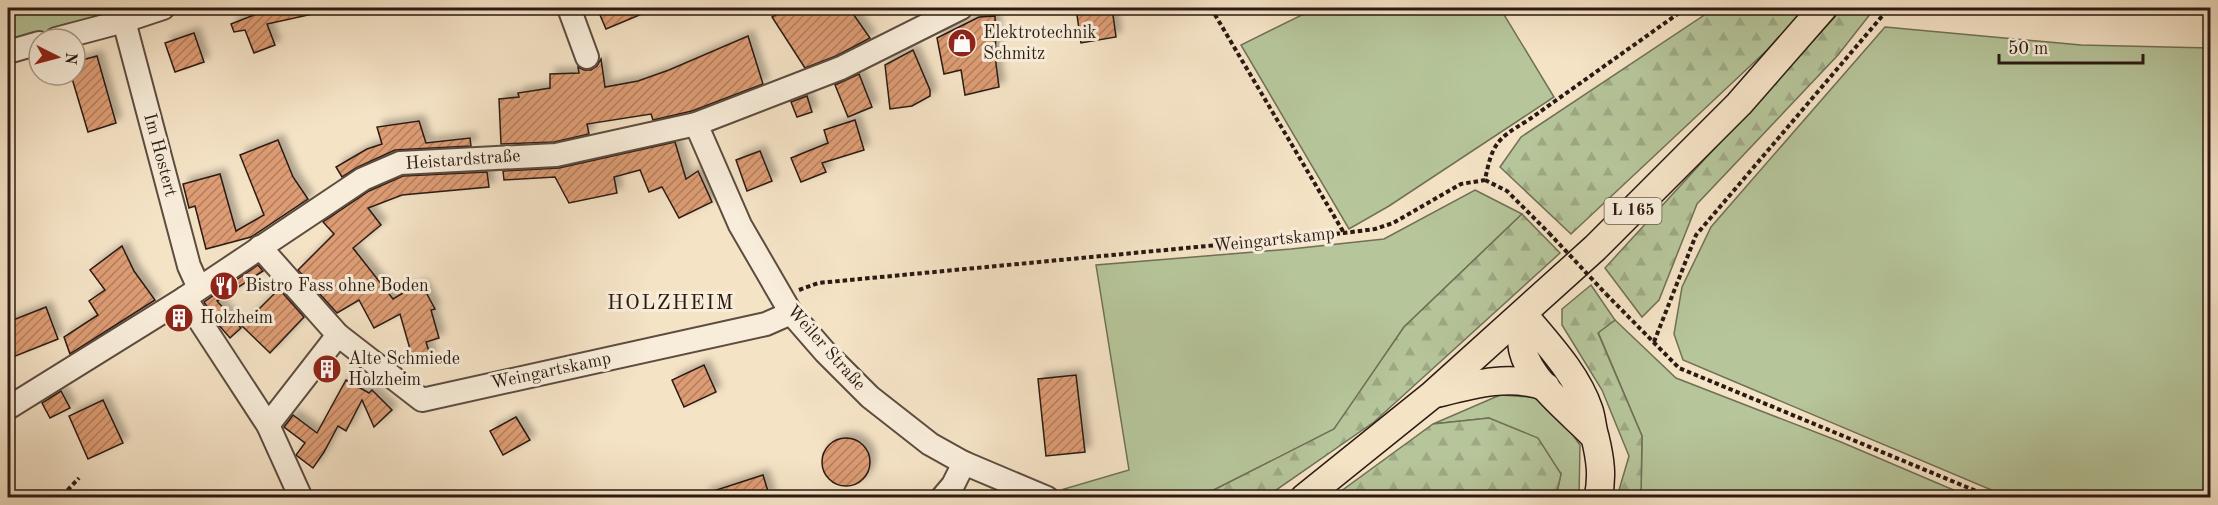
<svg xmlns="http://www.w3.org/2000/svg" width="2218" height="505" viewBox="0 0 2218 505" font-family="'Old Standard TT',serif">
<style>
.green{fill:#b6c59a;stroke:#707056;stroke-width:1.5}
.forest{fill:url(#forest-firs);stroke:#707056;stroke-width:1.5}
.building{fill:url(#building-hatch);stroke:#2a1a13;stroke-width:1.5;filter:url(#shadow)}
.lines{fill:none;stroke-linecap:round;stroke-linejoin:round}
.minor-casing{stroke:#5d4c40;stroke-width:26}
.major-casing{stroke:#2a1a13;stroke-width:30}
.path{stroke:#2a1a13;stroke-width:4;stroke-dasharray:4.5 3;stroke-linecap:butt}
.minor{stroke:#f8edda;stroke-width:22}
.major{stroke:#f5e3c6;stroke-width:27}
.path-bridge{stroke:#2a1a13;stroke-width:4;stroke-dasharray:4.5 3;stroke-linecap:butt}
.labels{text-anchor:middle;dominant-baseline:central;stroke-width:6;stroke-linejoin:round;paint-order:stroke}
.shield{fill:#f8edda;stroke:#68594f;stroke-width:1.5}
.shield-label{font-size:16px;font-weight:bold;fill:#2a1a13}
.poi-label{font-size:18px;fill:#2a1a13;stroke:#f8edda;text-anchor:start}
.street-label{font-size:18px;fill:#2a1a13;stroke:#f8edda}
.quarter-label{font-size:21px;letter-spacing:1.5px;fill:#2a1a13;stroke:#f8edda}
</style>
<defs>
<pattern id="forest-firs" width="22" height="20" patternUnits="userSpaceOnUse" patternTransform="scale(1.5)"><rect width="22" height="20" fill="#b6c59a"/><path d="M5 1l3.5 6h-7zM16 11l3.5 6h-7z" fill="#9da984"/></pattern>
<pattern id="building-hatch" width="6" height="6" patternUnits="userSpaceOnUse" patternTransform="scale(1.5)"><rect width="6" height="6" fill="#dd9c73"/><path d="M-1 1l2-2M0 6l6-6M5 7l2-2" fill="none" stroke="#b37e5d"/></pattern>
<filter id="shadow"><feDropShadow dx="5.5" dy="-5.5" stdDeviation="3" flood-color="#0004"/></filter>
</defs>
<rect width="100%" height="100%" fill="#f5e3c6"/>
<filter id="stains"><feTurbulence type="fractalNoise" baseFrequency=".00333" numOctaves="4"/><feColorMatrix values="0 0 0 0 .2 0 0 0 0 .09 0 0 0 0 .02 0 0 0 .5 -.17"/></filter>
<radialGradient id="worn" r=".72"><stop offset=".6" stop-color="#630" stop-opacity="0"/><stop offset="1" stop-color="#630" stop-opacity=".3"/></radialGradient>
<g class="green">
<path d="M8,8H104C92,26 36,36 14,42L8,28Z"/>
<path d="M1316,8H1500L1554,97L1389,206L1349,229L1241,45Z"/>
<path d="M1885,27L2081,45L2210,48V465L2201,497H2008L1683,360L1674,334L1682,287L1711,227Z"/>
<path d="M1475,190L1522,214L1404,327L1335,429L1200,497H1087L1064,489L1129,470L1096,265L1291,249L1384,239Z"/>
<path d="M1615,320L1676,378L1841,442L1970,497H1641L1642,436L1598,332Z"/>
<path d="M1500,395L1546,398L1580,445L1579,497H1556L1561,473L1489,418L1433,424Z"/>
</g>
<g class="forest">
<path d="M1715,8H1812L1571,234L1500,167L1521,137Z"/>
<path d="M1843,8H1875L1838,55L1697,204L1659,300L1642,317L1605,268Z"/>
<path d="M1522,214L1560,253L1374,422L1266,497H1200L1334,429L1404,327Z"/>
<path d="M1591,285L1615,320L1598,333L1642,436L1641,497H1617L1629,456L1602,390L1562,325V309Z"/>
<path d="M1489,418L1538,438L1561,474L1556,497H1333L1433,424Z"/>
</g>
<g class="building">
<path d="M272,8H313V14L267,24L275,45L254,53L245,30L234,32L231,24Z"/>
<path d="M597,8H656L606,29Z"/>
<path d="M787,8H849L870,38L836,56L805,68L772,17Z"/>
<path d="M1076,8H1112L1116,37L1081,43Z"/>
<path d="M995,16L996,64L999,87L965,95L961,70L944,74L937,38L979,17Z"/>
<path d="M194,33L204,62L175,72L165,43Z"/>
<path d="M748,36L763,84L692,111L653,120L651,114L587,124L589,134L554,142L501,144L499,99L519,97L518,93L550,88V74L579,73L578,67L584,70H591L597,66L601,59L605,87L638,81L669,70Z"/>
<path d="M913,50L930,90V96L912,106L890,109L885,65Z"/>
<path d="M97,56L116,123L88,132L71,75H75V62Z"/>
<path d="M859,74L872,107L848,117L835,85Z"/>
<path d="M807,96L812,112L797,117L791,102Z"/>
<path d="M855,120L864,150L822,163L826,172L801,182L791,158L828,143L824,130Z"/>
<path d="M419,121L426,143L470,138L471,146L395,150L358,167L342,177L336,167L367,149L382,144L377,127Z"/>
<path d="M278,140L293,177L308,199L251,237L206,249L195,206L189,208L183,184L220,174L236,231L264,215L240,155Z"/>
<path d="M675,142L686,179L698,171L712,202L679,218L662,187L649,192L640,170L614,177L617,193L569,203L555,177L504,180L503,171L559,168Z"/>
<path d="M760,151L772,181L747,191L736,160Z"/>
<path d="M487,172L489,187L402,195L368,208L381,225L353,248L393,299L408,290L422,285L435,309L431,310L439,338L426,342L431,358L414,363L400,314L374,328L359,300L337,313L298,270L334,234L323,222L369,191L403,176Z"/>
<path d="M122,246L134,271L155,300L70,354L64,337L98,315L89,301L105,290L90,270Z"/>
<path d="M258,265L263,271L217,301L241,328L230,338L217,323L204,302Z"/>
<path d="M279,289L304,317L270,353L242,326Z"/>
<path d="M46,307L58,339L8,359V322Z"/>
<path d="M704,365L716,392L684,407L672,380Z"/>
<path d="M1076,375L1085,452L1046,456L1038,379Z"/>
<path d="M346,380L369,393L372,390L392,410L374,427L362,400L346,431L338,426L324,452L313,468L296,455L305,443L284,427L293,415L317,433Z"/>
<path d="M61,391L70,408L50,418L42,403Z"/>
<path d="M103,400L123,443L88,459L69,416Z"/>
<path d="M516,417L530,440L503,455L490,431Z"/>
<circle cx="846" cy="462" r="24"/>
<path d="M763,475L770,498H704V494Z"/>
</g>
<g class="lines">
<g class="minor-casing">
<g id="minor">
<path d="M569,8L587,57"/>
<path d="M124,21L189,266L199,288"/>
<path d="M56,39L124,21L163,8"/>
<path d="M8,52L39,43"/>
<path d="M696,124L740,225L791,313L825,352L870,397L930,444L964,463L1047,498"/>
<path d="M260,247L338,335L422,400L766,324L791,313"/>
<path d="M185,298L268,425L301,498"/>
<path d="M8,408L185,298L363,179L400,163L556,155L696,124L841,68L961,8"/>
<path d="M268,425L338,335"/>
<path d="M942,498L953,485L964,463"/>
</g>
</g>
<g class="major-casing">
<g id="major">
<path d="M1523,314C1547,343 1577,374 1589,410C1592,419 1592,428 1595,437C1600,458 1603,476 1598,498"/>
<path d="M1523,314C1522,326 1520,339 1523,351C1530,381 1573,414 1594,436"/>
<path d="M1439,393C1474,384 1511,374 1546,387"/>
<path d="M1304,498L1432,395L1595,248L1739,104L1823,8"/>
</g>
</g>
<g class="path">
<path d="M1211,8L1344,233"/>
<path d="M1485,180L1507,191L1549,233"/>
<path d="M799,290L818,283L1344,233L1375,229L1393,223L1461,184L1485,180C1492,145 1496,139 1527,121L1686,8"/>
<path d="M1606,294L1679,368L1993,498"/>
<path d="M1654,342L1696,235L1889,8"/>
<path d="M55,498L65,493L79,478"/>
</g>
<use href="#minor" class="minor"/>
<use href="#major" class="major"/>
<path class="path-bridge" d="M1549,233L1606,294"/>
</g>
<defs>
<g id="shop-disc" transform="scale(1.5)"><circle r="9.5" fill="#8f2418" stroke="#f8edda"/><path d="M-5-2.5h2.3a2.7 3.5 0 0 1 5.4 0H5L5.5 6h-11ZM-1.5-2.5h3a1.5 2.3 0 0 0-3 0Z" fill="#fff"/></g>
<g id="restaurant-disc" transform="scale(1.5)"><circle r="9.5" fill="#8f2418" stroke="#f8edda"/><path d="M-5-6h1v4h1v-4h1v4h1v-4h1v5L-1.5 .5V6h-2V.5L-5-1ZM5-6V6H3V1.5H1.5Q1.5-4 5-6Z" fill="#fff"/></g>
<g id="building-disc" transform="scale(1.5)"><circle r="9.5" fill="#8f2418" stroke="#f8edda"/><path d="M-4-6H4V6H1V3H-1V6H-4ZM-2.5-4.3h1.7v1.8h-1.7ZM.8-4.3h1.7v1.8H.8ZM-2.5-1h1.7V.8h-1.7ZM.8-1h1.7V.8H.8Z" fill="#fff"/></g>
</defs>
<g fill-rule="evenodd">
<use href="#shop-disc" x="962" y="43"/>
<use href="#restaurant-disc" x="224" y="286"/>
<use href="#building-disc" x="179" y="318"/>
<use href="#building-disc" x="327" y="369"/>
</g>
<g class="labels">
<rect class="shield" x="1604.5" y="198" width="57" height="26" rx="4.5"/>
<g class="shield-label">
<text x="1633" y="211">L 165</text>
</g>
<g class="poi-label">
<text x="983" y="33">Elektrotechnik<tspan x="983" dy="21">Schmitz</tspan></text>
<text x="245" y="286">Bistro Fass ohne Boden</text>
<text x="200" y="318">Holzheim</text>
<text x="348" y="359">Alte Schmiede<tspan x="348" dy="21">Holzheim</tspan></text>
</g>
<g class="street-label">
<text transform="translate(160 155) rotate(75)">Im Hostert</text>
<text transform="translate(463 160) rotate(-4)">Heistardstraße</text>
<text transform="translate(1274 240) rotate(-6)">Weingartskamp</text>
<text transform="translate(826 348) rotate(48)">Weiler Straße</text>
<text transform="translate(551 371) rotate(-12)">Weingartskamp</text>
</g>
<g class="quarter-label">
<text x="671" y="303">HOLZHEIM</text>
</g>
</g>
<rect width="2218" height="505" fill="none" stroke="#f5e3c6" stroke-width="30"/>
<rect x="9" y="9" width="2200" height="487" fill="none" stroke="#2a1a13" stroke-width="3"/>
<rect x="15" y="15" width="2188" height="475" fill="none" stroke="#2a1a13" stroke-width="1.5"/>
<g transform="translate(57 57) rotate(96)"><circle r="28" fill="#f8edda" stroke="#a6998a" stroke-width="1.5"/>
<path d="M0-4.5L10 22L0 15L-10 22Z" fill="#8f2418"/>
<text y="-9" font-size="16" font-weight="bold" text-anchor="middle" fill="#2a1a13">N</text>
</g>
<path d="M1999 54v9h144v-9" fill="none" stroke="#2a1a13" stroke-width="3"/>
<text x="2008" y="54" font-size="18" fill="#2a1a13" stroke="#f8edda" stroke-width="4.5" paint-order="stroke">50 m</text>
<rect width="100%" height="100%" filter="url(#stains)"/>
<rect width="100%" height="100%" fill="url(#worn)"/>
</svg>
